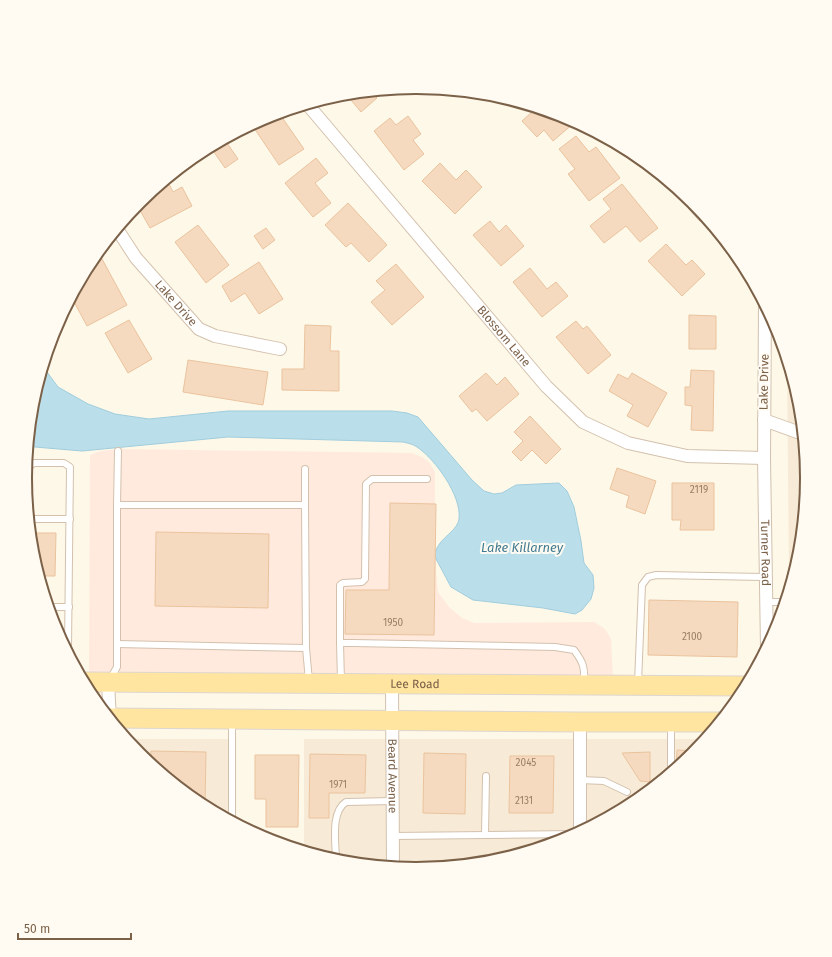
<svg xmlns="http://www.w3.org/2000/svg" width="832" height="957" viewBox="0 0 832 957" font-family="'Fira Sans',sans-serif">
<style>
.residential{fill:#f7ebd7}
.commercial{fill:#ffeadd}
.water{fill:#bbdfea;stroke:#a0cddd}
.building{fill:#f6dabf;stroke:#eac39d}
.lines{fill:none;stroke-linecap:round;stroke-linejoin:round}
.lane-casing{stroke:#d3c1ad;stroke-width:8}
.street-casing{stroke:#d3c1ad;stroke-width:14}
.primary-casing{stroke:#ddd6d0;stroke-width:21}
.lane{stroke:#fff;stroke-width:6}
.street{stroke:#fff;stroke-width:12}
.primary{stroke:#ffe5a0;stroke-width:19}
.labels{text-anchor:middle;dominant-baseline:central;stroke-width:4;stroke-linejoin:round;paint-order:stroke}
.number-label{font-size:10px;fill:#9a7f66}
.street-label{font-size:12px;fill:#7c6149;stroke:#fffbf2}
.water-label{font-size:13px;font-style:italic;fill:#417b91;stroke:#fffbf2}
.rim{fill:none;stroke:#7c6149;stroke-width:2}
</style>
<rect width="100%" height="100%" fill="#fef8e9"/>
<g class="residential">
<path d="M787,362L800,402L807,479L799,555L789,590Z"/>
<path d="M126,739H235V823L199,803L139,755Z"/>
<path d="M304,739H706L692,755L633,804L565,840L492,862L416,869L339,862L304,851Z"/>
</g>
<g class="commercial">
<path d="M119,449L411,453L422,457L430,463L435,472V564L438,592L449,607L462,618L474,623L594,622L605,629L611,639L613,677L89,674L90,455L101,451Z"/>
<path d="M789,563L797,564L789,590Z"/>
</g>
<path class="water" d="M43,368L47,372L58,387L88,404L115,414L149,419L228,411H392L407,413L418,417L472,480L484,491L494,494L502,493L516,485L559,483L567,491L574,507L581,541L584,563L593,575L594,588L591,599L582,610L575,614L543,608L473,600L451,587L435,557C435,539 457,533 459,519C462,496 435,459 417,447C413,444 407,443 403,442L228,437L82,451L35,447L28,445L33,402Z"/>
<g class="building">
<path d="M371,92L377,98L361,112L346,94Z"/>
<path d="M526,105L566,117L574,123L553,141L544,130L537,137L522,121L532,112Z"/>
<path d="M279,113L304,149L279,165L252,125L267,117Z"/>
<path d="M408,116L421,134L413,140L424,154L404,170L374,131L390,118L396,125Z"/>
<path d="M576,136L589,152L596,147L620,178L589,201L568,174L575,169L559,149Z"/>
<path d="M227,143L238,159L225,168L214,152Z"/>
<path d="M316,158L328,173L315,183L331,203L313,217L285,183Z"/>
<path d="M440,163L456,180L466,170L482,187L455,214L422,181Z"/>
<path d="M167,180L173,192L182,187L192,206L150,228L137,205Z"/>
<path d="M622,184L658,228L640,242L626,226L604,243L590,226L611,209L603,199Z"/>
<path d="M348,203L387,245L369,262L351,243L346,247L325,225Z"/>
<path d="M490,221L499,232L506,225L524,246L501,266L473,235Z"/>
<path d="M198,225L229,265L206,283L175,242Z"/>
<path d="M266,228L275,240L263,249L254,236Z"/>
<path d="M666,244L686,265L692,260L705,274L682,296L648,261Z"/>
<path d="M102,259L127,305L87,326L72,298L88,267Z"/>
<path d="M259,262L283,299L259,314L245,293L231,302L222,286Z"/>
<path d="M396,264L424,297L392,325L371,302L385,290L376,281Z"/>
<path d="M530,268L547,289L556,282L568,296L542,317L513,282Z"/>
<path d="M689,315L716,316V349H689Z"/>
<path d="M129,320L152,359L128,373L105,333Z"/>
<path d="M576,321L583,329L587,326L611,355L588,374L556,337Z"/>
<path d="M305,325L331,326L330,351H339V391L282,390V369H304Z"/>
<path d="M188,360L268,372L263,405L183,392Z"/>
<path d="M691,370L714,371L713,431L691,430L692,406L685,405V387H690Z"/>
<path d="M486,373L497,385L505,377L519,394L487,421L476,409L472,412L459,396Z"/>
<path d="M632,373L667,393L648,427L627,416L633,405L609,391L618,374L628,379Z"/>
<path d="M530,416L561,449L546,464L532,450L521,461L512,452L523,441L514,432Z"/>
<path d="M617,468L656,481L645,514L626,507L629,496L610,489Z"/>
<path d="M672,483H714V530H680L681,520H672Z"/>
<path d="M390,503L436,504L434,635L345,634L346,590H389Z"/>
<path d="M799,512H804L802,533L796,532Z"/>
<path d="M156,532L269,534L268,608L155,606Z"/>
<path d="M30,533H56L55,576H39L32,555Z"/>
<path d="M649,600L738,602L737,657L648,655Z"/>
<path d="M677,750L696,751L676,768Z"/>
<path d="M151,751L206,752L205,807L199,803L151,764Z"/>
<path d="M650,752V782L640,781L622,753Z"/>
<path d="M424,753L466,754L465,814L423,813Z"/>
<path d="M310,754L366,755L365,793H329V818H309Z"/>
<path d="M255,755H299L298,827H266V799H255Z"/>
<path d="M510,756H554L553,813H509Z"/>
</g>
<g class="lines">
<g class="lane-casing">
<g id="lane">
<path d="M28,504L27,468L34,463H64L70,467L68,649H66"/>
<path d="M117,505L118,451"/>
<path d="M305,505V469"/>
<path d="M29,515L34,519H70"/>
<path d="M766,602H785"/>
<path d="M48,607H69"/>
<path d="M340,643V585L343,583L362,582L365,579L366,484L372,479H427"/>
<path d="M117,644L306,648"/>
<path d="M110,679L117,667V505H305L306,648L309,681"/>
<path d="M341,681L340,643H353L555,647L574,650C583,662 585,667 584,682"/>
<path d="M638,683L642,585L648,577L656,575L766,577"/>
<path d="M671,725V766L675,769"/>
<path d="M580,780L604,781L627,792"/>
<path d="M232,821V721"/>
<path d="M485,835L486,776"/>
<path d="M393,836L577,834"/>
<path d="M336,861C336,844 330,812 346,802L393,801"/>
</g>
</g>
<g class="street-casing">
<g id="street">
<path id="s1" d="M308,105L546,386L583,422L628,443L687,456L764,458"/>
<path d="M691,201L703,215"/>
<path id="s2" d="M117,229L136,258L199,329L215,336L280,349"/>
<path id="s3" d="M765,307L764,458L767,648"/>
<path d="M764,420L803,434"/>
<path d="M108,683L110,719"/>
<path id="s4" d="M392,684L393,867"/>
<path d="M580,832V722"/>
</g>
</g>
<g class="primary-casing">
<g id="primary">
<path id="s5" d="M84,682L746,686"/>
<path d="M109,718L580,722H720"/>
</g>
</g>
<use href="#lane" class="lane"/>
<use href="#street" class="street"/>
<use href="#primary" class="primary"/>
</g>
<g class="labels">
<g class="number-label">
<text x="699" y="490">2119</text>
<text x="393" y="623">1950</text>
<text x="692" y="637">2100</text>
<text x="526" y="763">2045</text>
<text x="338" y="785">1971</text>
<text x="524" y="801">2131</text>
</g>
<g class="street-label">
<text stroke="none"><textPath href="#s2" startOffset="95">Lake Drive</textPath></text>
<text stroke="none"><textPath href="#s1" startOffset="303">Blossom Lane</textPath></text>
<text transform="translate(764 382) rotate(-89)">Lake Drive</text>
<text stroke="none"><textPath href="#s3" startOffset="246">Turner Road</textPath></text>
<text stroke="none"><textPath href="#s5" startOffset="331">Lee Road</textPath></text>
<text stroke="none"><textPath href="#s4" startOffset="92">Beard Avenue</textPath></text>
</g>
<g class="water-label">
<text x="522" y="547">Lake Killarney</text>
</g>
</g>
<path d="M0 0H832V957H0ZM32 478a384 384 0 1 1 768 0a384 384 0 1 1-768 0Z" fill="#fffbf2" fill-rule="evenodd"/>
<path class="rim" d="M32 478a384 384 0 1 1 768 0a384 384 0 1 1-768 0Z"/>
<path d="M18 933v6h113v-6" fill="none" stroke="#7c6149" stroke-width="2"/>
<text x="24" y="933" font-size="12" fill="#7c6149" stroke="#fffbf2" stroke-width="3" paint-order="stroke">50 m</text>
</svg>
